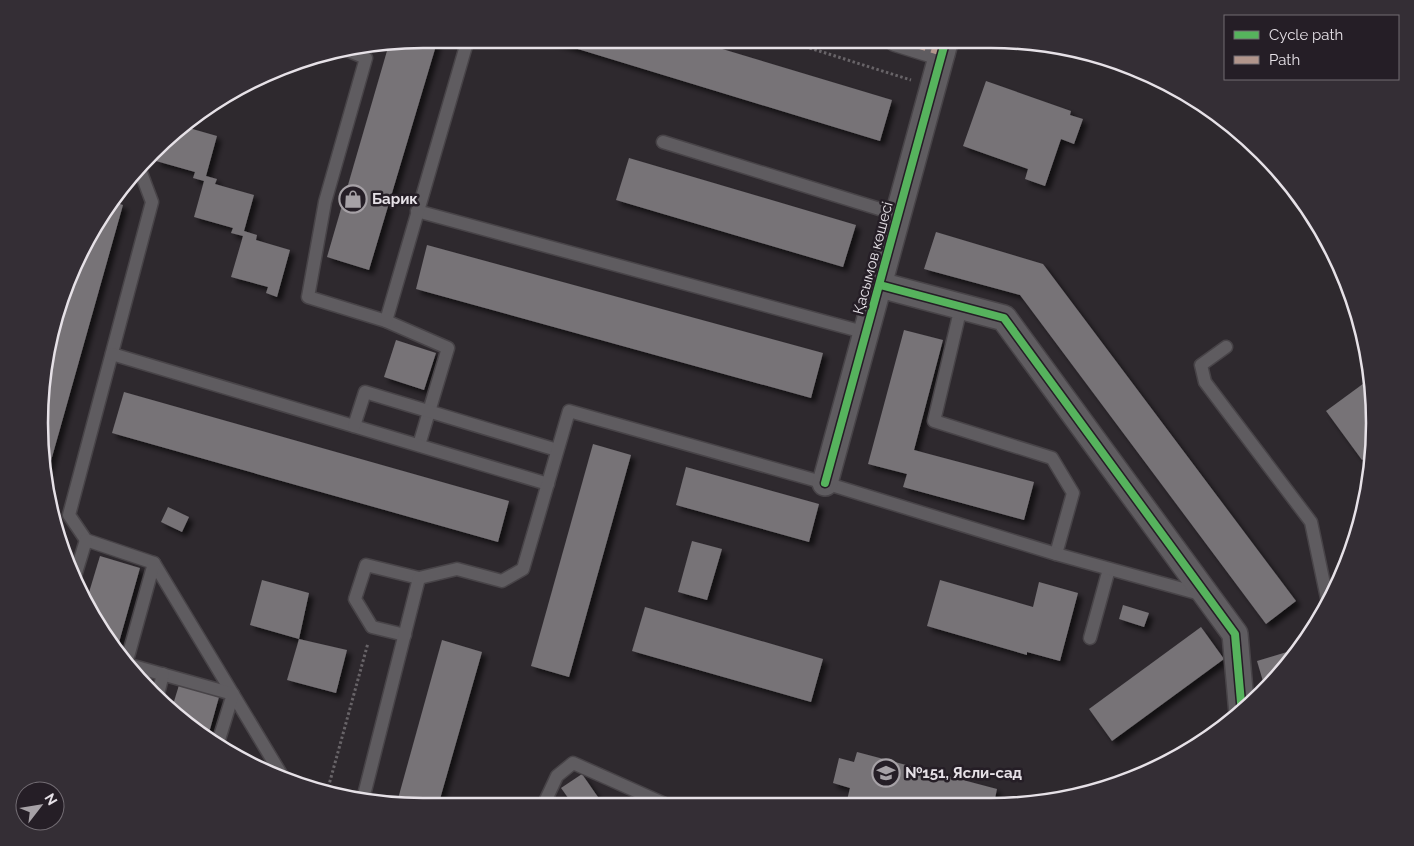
<svg xmlns="http://www.w3.org/2000/svg" width="1414" height="846" viewBox="0 0 1414 846" font-family="Raleway,sans-serif">
<style>
.building{fill:#777377;filter:url(#shadow)}
.lines{fill:none;stroke-linecap:round;stroke-linejoin:round}
.lane-casing{stroke:#484448;stroke-width:15}
.street-casing{stroke:#484448;stroke-width:28}
.path{stroke:#686468;stroke-width:3;stroke-dasharray:2.5 2.5;stroke-linecap:butt}
.lane{stroke:#5f5c60;stroke-width:12}
.street{stroke:#5f5c60;stroke-width:25}
.quiet{stroke:#b2968c;stroke-width:6;stroke-dasharray:12 6;stroke-linecap:butt}
.cycleway-casing{stroke:#251e26;stroke-width:11}
.cycleway{stroke:#56b35d;stroke-width:8}
.labels{text-anchor:middle;dominant-baseline:central;stroke-width:5;stroke-linejoin:round;paint-order:stroke}
.poi-label{font-size:15px;font-weight:bold;fill:#e6e1e7;stroke:#251e26;text-anchor:start}
.street-label{font-size:15px;fill:#e6e1e7;stroke:#251e26}
.rim{fill:none;stroke:#e6e1e7;stroke-width:2.5}
</style>
<defs>
<filter id="shadow"><feDropShadow dx="4.5" dy="4.5" stdDeviation="2.5" flood-color="#0009"/></filter>
</defs>
<rect width="100%" height="100%" fill="#2e292e"/>
<g class="building">
<path d="M423,39H438L369,270L327,257L389,44Z"/>
<path d="M545,39H689L892,100L880,141Z"/>
<path d="M986,81L1071,111L1070,115L1083,119L1074,144L1061,139L1045,186L1025,179L1028,169L963,146Z"/>
<path d="M182,126L217,136L206,176L217,179L215,184L254,195L244,231L257,235L256,240L290,250L277,297L266,293L268,287L231,277L243,236L231,233L233,228L194,217L204,181L193,178L195,172L156,161L159,151Z"/>
<path d="M629,158L856,225L843,267L616,200Z"/>
<path d="M111,201L123,205L47,475L39,423L59,300L104,209Z"/>
<path d="M936,232L1043,264L1296,601L1266,624L1020,295L924,269Z"/>
<path d="M427,245L823,353L811,398L416,289Z"/>
<path d="M904,330L943,340L914,450L1034,482L1024,520L903,487L907,474L868,464Z"/>
<path d="M396,340L436,353L424,390L384,377Z"/>
<path d="M1371,378L1375,423L1372,453L1362,460L1326,411Z"/>
<path d="M124,392L509,501L498,542L112,433Z"/>
<path d="M593,444L631,455L569,677L531,666Z"/>
<path d="M686,467L819,504L809,542L676,505Z"/>
<path d="M168,507L189,517L182,532L161,522Z"/>
<path d="M692,541L722,549L707,600L678,592Z"/>
<path d="M100,556L140,568L116,653L87,599Z"/>
<path d="M262,580L309,593L299,639L250,625Z"/>
<path d="M940,580L1033,607L1039,582L1078,593L1060,661L1027,652V655L927,626Z"/>
<path d="M1123,605L1149,613L1144,627L1119,619Z"/>
<path d="M645,607L823,659L811,702L632,651Z"/>
<path d="M1201,627L1224,659L1112,741L1089,709Z"/>
<path d="M299,639L347,650L336,693L287,680Z"/>
<path d="M442,640L482,652L438,806H396Z"/>
<path d="M1287,652L1290,660L1265,688L1257,661Z"/>
<path d="M179,685L219,697L207,740L172,708Z"/>
<path d="M857,752L997,789L994,803L1006,806H872L847,800L850,788L833,783L839,758L854,762Z"/>
<path d="M582,774L600,800L589,806H574L561,788Z"/>
</g>
<g class="lines">
<g class="lane-casing">
<g id="lane">
<path d="M349,51L366,58L325,202L308,297L386,321L448,348L419,445"/>
<path d="M663,142L899,215"/>
<path d="M140,170L152,202L69,515L86,540L154,563L284,779"/>
<path d="M417,211L867,333"/>
<path d="M961,307L934,421L1052,458L1073,493L1056,554"/>
<path d="M386,321L468,39"/>
<path d="M1226,347L1201,365L1205,382L1311,522L1328,603"/>
<path d="M112,354L548,484"/>
<path d="M354,426L365,392L557,450"/>
<path d="M154,563L126,664L233,694L217,746"/>
<path d="M75,576L86,540"/>
<path d="M405,635L372,627L355,599L366,565L419,578"/>
<path d="M1090,638L1109,569"/>
<path d="M158,694L163,674"/>
<path d="M363,799L419,578L457,569L502,581L523,569L569,411L825,483L1056,554L1204,595"/>
<path d="M543,806L557,776L573,763L665,804"/>
</g>
</g>
<g class="street-casing">
<g id="street">
<path d="M897,39L942,53"/>
<path d="M880,285L1004,318L1235,634L1242,714"/>
<path d="M825,483L946,39"/>
</g>
</g>
<g class="path">
<path d="M781,39L911,80"/>
<path d="M327,792L368,643"/>
</g>
<use href="#lane" class="lane"/>
<use href="#street" class="street"/>
<path class="quiet" d="M897,39L942,53"/>
<g class="cycleway-casing">
<g id="cycleway">
<path d="M880,285L1004,318L1235,634L1242,714"/>
<path d="M825,483L946,39"/>
</g>
</g>
<use href="#cycleway" class="cycleway"/>
</g>
<defs>
<g id="shop-ring" transform="scale(1.4375)"><circle r="9.5" fill="#251e26" stroke="#a6a1a6" stroke-width="1.5"/><path d="M-5-2.5h2.3a2.7 3.5 0 0 1 5.4 0H5L5.5 6h-11ZM-1.5-2.5h3a1.5 2.3 0 0 0-3 0Z" fill="#a6a1a6"/></g>
<g id="school-ring" transform="scale(1.4375)"><circle r="9.5" fill="#251e26" stroke="#a6a1a6" stroke-width="1.5"/><path d="M0-5L7-2L0 1L-7-2ZM-4 1L0 2.5L4 1V4Q0 6-4 4Z" fill="#a6a1a6"/></g>
</defs>
<g fill-rule="evenodd">
<use href="#shop-ring" x="353" y="199"/>
<use href="#school-ring" x="886" y="773"/>
</g>
<g class="labels">
<g class="poi-label">
<text x="372" y="199">Барик</text>
<text x="905" y="773">№151, Ясли-сад</text>
</g>
<g class="street-label">
<text transform="translate(873 258) rotate(-75)">Қасымов көшесі</text>
</g>
</g>
<path d="M0 0H1414V846H0ZM423 48H991A375 375 0 0 1 1366 423V423A375 375 0 0 1 991 798H423A375 375 0 0 1 48 423V423A375 375 0 0 1 423 48Z" fill="#342e35" fill-rule="evenodd"/>
<path class="rim" d="M423 48H991A375 375 0 0 1 1366 423V423A375 375 0 0 1 991 798H423A375 375 0 0 1 48 423V423A375 375 0 0 1 423 48Z"/>
<rect x="1224" y="15" width="175" height="65" fill="#251e26" stroke="#726c73"/>
<rect x="1234" y="31" width="25" height="8" fill="#56b35d" stroke="#726c73"/>
<text x="1269" y="40" font-size="15" fill="#e6e1e7">Cycle path</text>
<rect x="1234" y="56" width="25" height="8" fill="#b2968c" stroke="#726c73"/>
<text x="1269" y="65" font-size="15" fill="#e6e1e7">Path</text>
<g transform="translate(40 806) rotate(59)"><circle r="24" fill="#251e26" stroke="#726c73"/>
<path d="M0-4L9 19L0 12L-9 19Z" fill="#a6a1a6"/>
<text y="-8" font-size="14" font-weight="bold" text-anchor="middle" fill="#e6e1e7">N</text>
</g>
</svg>
